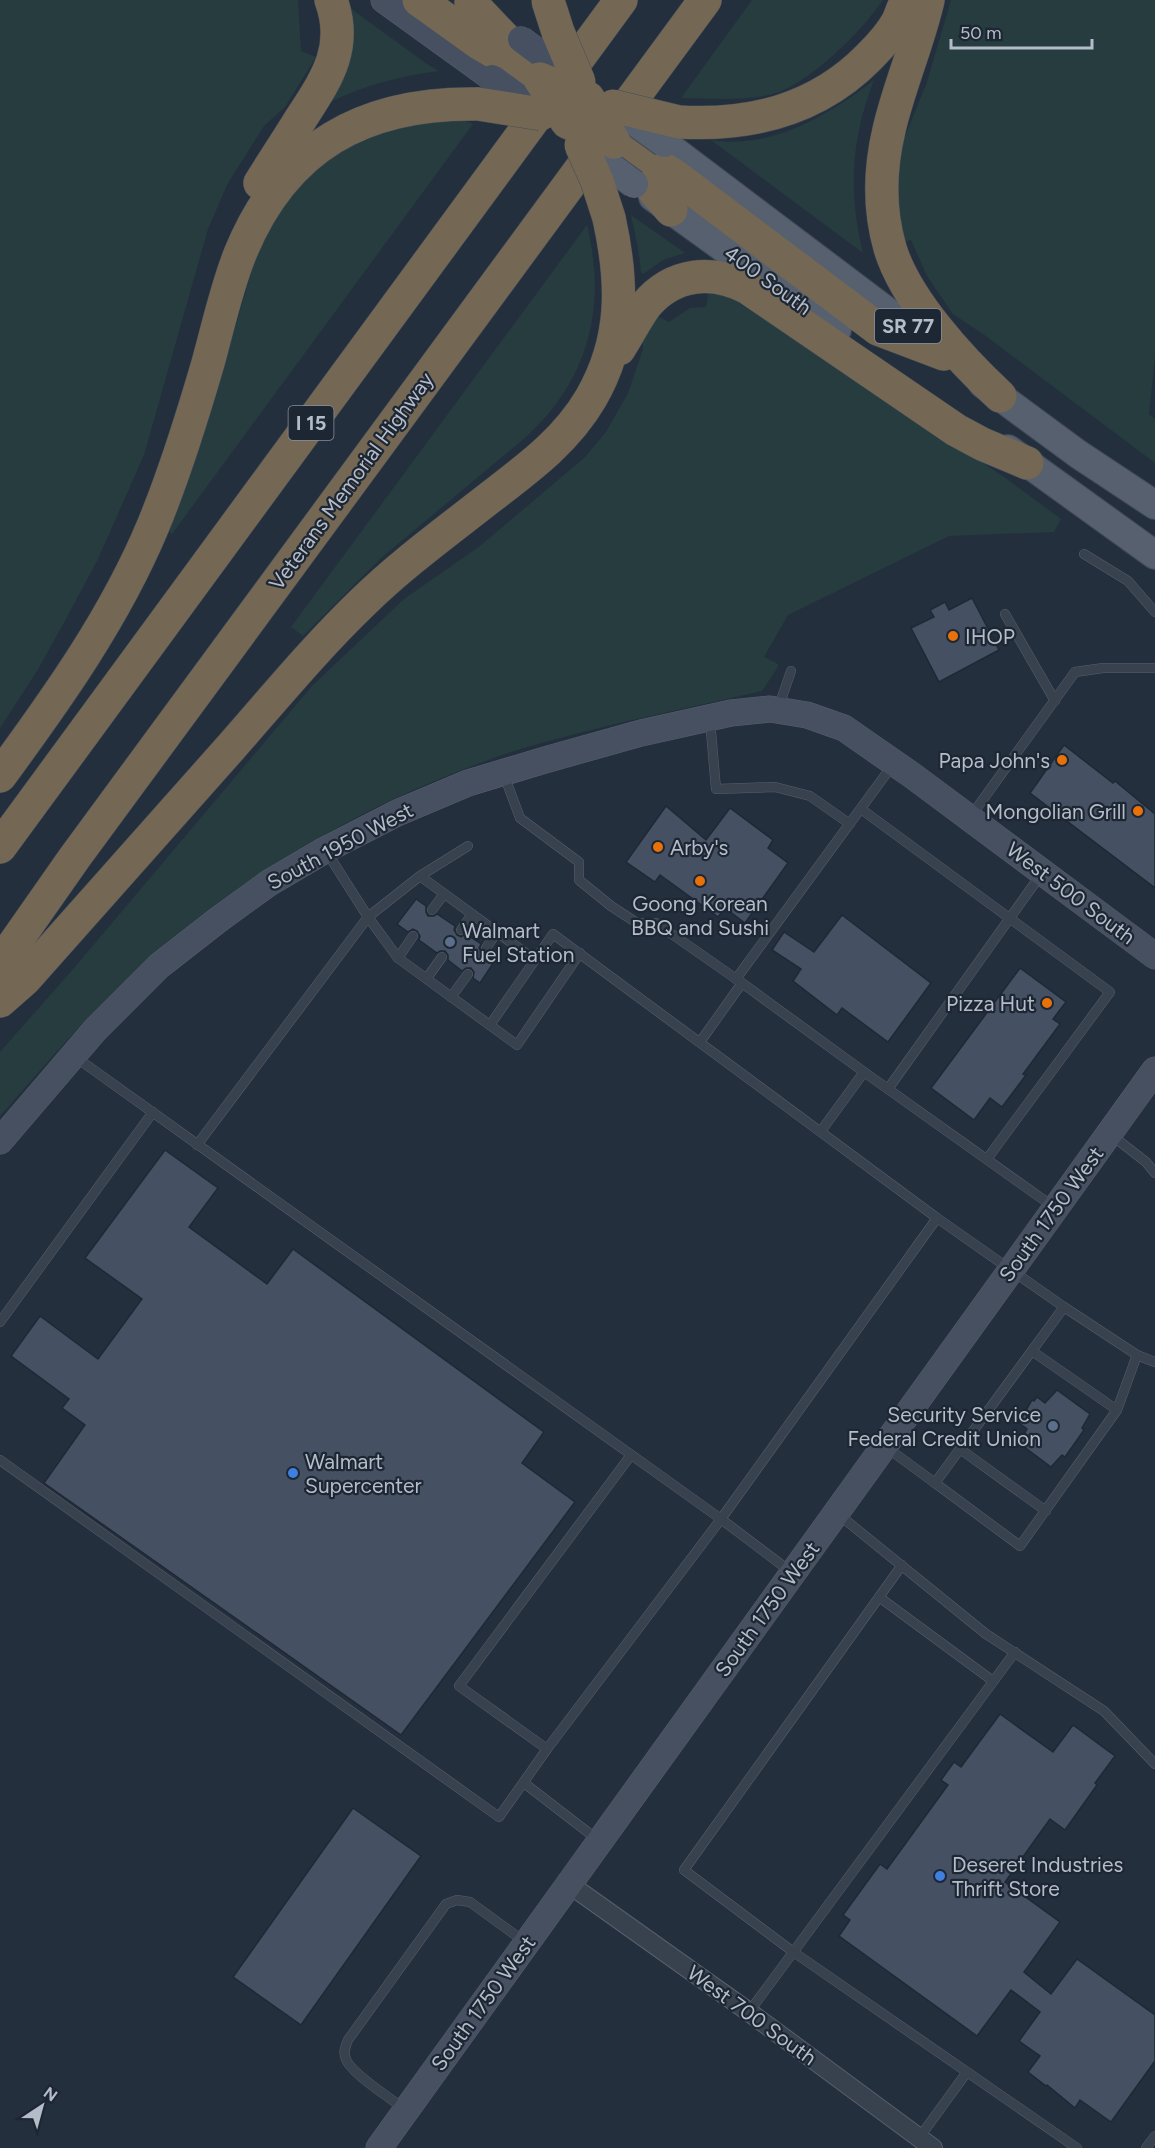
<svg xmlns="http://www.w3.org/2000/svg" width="1155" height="2148" viewBox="0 0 1155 2148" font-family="Figtree,sans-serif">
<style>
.green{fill:#263c3f}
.building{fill:#455162;stroke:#1f2835;stroke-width:1.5}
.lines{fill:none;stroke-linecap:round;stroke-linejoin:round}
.lane-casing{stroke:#565f6c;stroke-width:10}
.street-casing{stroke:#565f6c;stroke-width:20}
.secondary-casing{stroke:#565f6c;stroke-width:27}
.primary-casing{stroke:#414a57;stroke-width:30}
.highway-casing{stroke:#434c59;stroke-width:34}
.lane{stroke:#38414e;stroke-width:9}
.street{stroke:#38414e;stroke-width:18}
.secondary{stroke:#465061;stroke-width:26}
.primary{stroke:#56606e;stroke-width:28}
.highway{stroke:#746855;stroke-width:33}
.secondary-bridge-casing{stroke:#565f6c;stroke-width:27;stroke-linecap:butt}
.primary-bridge-casing{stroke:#414a57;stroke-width:30;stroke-linecap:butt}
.highway-bridge-casing{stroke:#434c59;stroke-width:34;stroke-linecap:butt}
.secondary-bridge{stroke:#465061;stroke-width:26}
.primary-bridge{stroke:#56606e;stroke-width:28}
.highway-bridge{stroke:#746855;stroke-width:33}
.food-dot{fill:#e8710a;stroke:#1d2633;stroke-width:2}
.service-dot{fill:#5c6f8a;stroke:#1d2633;stroke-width:2}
.shop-dot{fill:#3f7fe0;stroke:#1d2633;stroke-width:2}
.labels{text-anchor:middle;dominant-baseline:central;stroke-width:4.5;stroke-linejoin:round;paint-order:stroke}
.shield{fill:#1d2633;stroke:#878f9c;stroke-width:1.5}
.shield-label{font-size:20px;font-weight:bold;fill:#b4bcc9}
.street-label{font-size:21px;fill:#b4bcc9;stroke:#1d2633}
.poi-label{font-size:21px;fill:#b4bcc9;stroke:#1d2633;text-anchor:start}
</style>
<rect width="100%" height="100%" fill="#242f3e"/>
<g class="green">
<path d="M0,0H298L301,51L316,57L285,107L264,126L228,183L208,229L144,455L98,559L67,617L37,671L0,728Z"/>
<path d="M752,0H883C863,30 808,85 773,94C744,102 710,98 681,98Z"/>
<path d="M951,0H1155V357L1149,414L1155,419V463L983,334L953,314L927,276L911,240L903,242L898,217L895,161L927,82Z"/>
<path d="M350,8L427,64L439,71C401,76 365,85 330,102Z"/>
<path d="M874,80C851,140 848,190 863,253L711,140C771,150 829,115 874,80Z"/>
<path d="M459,119L473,124L172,534L164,528L202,440L259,246L279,206L315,167L383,126Z"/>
<path d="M631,215L685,253L663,260L643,274L641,272L638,248Z"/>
<path d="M587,225C607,308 589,379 526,437L380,559L303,636L291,627Z"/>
<path d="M709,291L726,295L764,318L912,415L1007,479L1061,519L1054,532L949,536L788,615L764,657L778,664V667L762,691C683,709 602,725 524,748C506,753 489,760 472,766C336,817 211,896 107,999C69,1036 35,1077 0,1116V1052L74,968L312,686L404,599L480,546L584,458L606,432L628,393L643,349V325L649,312L669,322L690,308L706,307Z"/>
</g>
<g class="building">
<path d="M972,598L999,650L939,682L911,628L934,617L930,610L945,602L949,610Z"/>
<path d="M1064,745L1113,783L1115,781L1155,814V888L1030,793Z"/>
<path d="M666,806L706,840L730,808L773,840L768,848L788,863L745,923L725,908L718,917L660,875L655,882L626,862Z"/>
<path d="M416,899L426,906V912L428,916H434L437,914L455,926L454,930L457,935L461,937L466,934L481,944L479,948L482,953L486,955L492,951L498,956L480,983L473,978L474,972L471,968H466L462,971L448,960V955L445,951H440L437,953L419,940L420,936L417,931L413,929L408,932L397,924Z"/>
<path d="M842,915L931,983L888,1042L842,1008L837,1015L793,981L801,969L772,950L784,932L814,952Z"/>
<path d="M1020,968L1066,1002L1053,1019L1060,1024L1023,1074L1026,1075L1002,1107L990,1098L974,1120L931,1088Z"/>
<path d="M165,1150L218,1188L189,1227L267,1284L293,1249L544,1432L522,1463L575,1502L401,1735L44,1483L85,1425L62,1408L69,1399L11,1356L40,1316L98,1359L142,1299L85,1258Z"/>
<path d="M1057,1390L1090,1414L1082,1428L1084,1430L1065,1457L1062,1455L1051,1467L1019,1443L1027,1429L1019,1423L1032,1400L1034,1401L1037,1397L1045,1403Z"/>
<path d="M1000,1714L1053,1752L1073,1725L1115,1756L1095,1783L1097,1785L1065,1830L1050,1819L1005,1882L1060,1922L1024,1972L1051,1994L1077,1959L1155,2015V2061L1111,2122L1080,2100L1075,2108L1047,2085L1046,2086L1028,2072L1040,2056L1019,2041L1040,2012L1011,1990L977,2036L839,1936L850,1920L843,1915L880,1864L887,1869L948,1785L941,1780L954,1762L961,1767Z"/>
<path d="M353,1808L421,1856L301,2025L233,1977Z"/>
</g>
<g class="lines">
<g class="lane-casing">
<g id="lane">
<path d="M1084,554L1128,581L1155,612"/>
<path d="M1005,614L1055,701"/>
<path d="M778,709L791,671"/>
<path d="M710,720L716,789L775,787L810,796L850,824"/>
<path d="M504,775L520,818L579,862V880L611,906L637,923H656L742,983"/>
<path d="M861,809L1110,992L987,1159"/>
<path d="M971,816L1075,672L1103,668H1155"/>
<path d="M326,851L368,917L398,958L517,1045L580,953"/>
<path d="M432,910L444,894"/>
<path d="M461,930L472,914"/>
<path d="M486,948L497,932"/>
<path d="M398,958L413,936"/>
<path d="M427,978L442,957"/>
<path d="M736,979L894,763"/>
<path d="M451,997L468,974"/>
<path d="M490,1025L535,960"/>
<path d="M700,1042L742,983L864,1072L821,1131"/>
<path d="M74,1056L721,1519L791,1572"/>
<path d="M864,1072L1055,1208"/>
<path d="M888,1089L1042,873"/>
<path d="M1110,1134L1146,1162L1155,1173"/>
<path d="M197,1145L368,917L420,876L468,846"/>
<path d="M937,1218L1064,1307L1137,1355L1155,1362"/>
<path d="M0,1322L153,1112"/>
<path d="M1032,1351L1117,1410"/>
<path d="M886,1447L935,1483L1064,1307"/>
<path d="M960,1449L1046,1511"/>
<path d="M0,1460L499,1817L547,1749L721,1519L937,1218L553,934L535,960L420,876"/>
<path d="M935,1483L1020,1546L1117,1410L1137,1355"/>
<path d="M838,1514L986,1634L1104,1711L1155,1764"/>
<path d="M902,1565L684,1870L792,1951L1077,2148"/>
<path d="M879,1597L993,1681"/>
<path d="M547,1749L459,1686L631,1455"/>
<path d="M524,1783L598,1840"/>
<path d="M749,2012L1015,1652"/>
<path d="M404,2109C391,2098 350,2073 346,2059C343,2053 345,2047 348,2040L446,1904L457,1900L470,1902L525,1942"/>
<path d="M919,2138L967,2072"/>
<path d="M1146,2148L1155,2136"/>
</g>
</g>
<g class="street-casing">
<path id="street" d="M569,1884L749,2012L933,2148"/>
</g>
<g class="secondary-casing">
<g id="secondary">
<path d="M384,0L492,78"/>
<path d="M0,1141L95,1030L159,966L218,920L269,883L325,850L397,813L468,783L545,760L641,733L731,713L770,709L807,715L844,728L913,776L1155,956"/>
<path d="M379,2148L1155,1070"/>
</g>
</g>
<g class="primary-casing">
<g id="primary">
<path d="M664,143L929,343"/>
<path d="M653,197L837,330"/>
<path d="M983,384L1078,454L1155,505"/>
<path d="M1008,449L1155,555"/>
</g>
</g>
<g class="highway-casing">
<g id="highway">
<path d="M419,0L479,43L540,79"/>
<path d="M928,0C918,44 899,86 889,130C880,168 879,210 890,248C905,299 961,360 1000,396"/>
<path d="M471,3L525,60"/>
<path d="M679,122C751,126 817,110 869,57C879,47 891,34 898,21C901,14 903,7 907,0"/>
<path d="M614,142L644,157L675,176L878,329L944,354"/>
<path d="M624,155L671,210"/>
<path d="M260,183C273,162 287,141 300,120C325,81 349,49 331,0"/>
<path d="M619,349C628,335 636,319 646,305C673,273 712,269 748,288L956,430L982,444L1027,463"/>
<path d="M0,776C58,697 115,617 153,526C175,473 192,418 208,363C218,327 226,289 240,254C284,146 364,102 478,104"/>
<path d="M0,847L621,0"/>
<path d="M0,964L75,857L705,0"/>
<path d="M0,1001L25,979C94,901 163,823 232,746C275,697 317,646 364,601C402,564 446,532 488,499C527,469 566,441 591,398C625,339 623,282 609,218"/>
</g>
</g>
<use href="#lane" class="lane"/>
<use href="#street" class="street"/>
<use href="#secondary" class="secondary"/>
<use href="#primary" class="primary"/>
<use href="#highway" class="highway"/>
<g class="secondary-bridge-casing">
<g id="secondary-bridge">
<path d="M521,39L579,82"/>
<path d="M492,78L540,113"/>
</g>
</g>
<g class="primary-bridge-casing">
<g id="primary-bridge">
<path d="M617,109L664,143"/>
<path d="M581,145L634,184"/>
</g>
</g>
<g class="highway-bridge-casing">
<g id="highway-bridge">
<path d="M548,1L558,32L579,82"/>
<path d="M540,79L588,98L614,142"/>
<path d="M540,79L567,122L614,142"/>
<path d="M478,104L541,114"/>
<path d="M613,106L679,122"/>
<path d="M581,145L597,181L609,218"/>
</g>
</g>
<use href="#secondary-bridge" class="secondary-bridge"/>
<use href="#primary-bridge" class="primary-bridge"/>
<use href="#highway-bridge" class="highway-bridge"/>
</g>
<g class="food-dot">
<circle cx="953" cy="636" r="6"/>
<circle cx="1062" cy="760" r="6"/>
<circle cx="1138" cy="811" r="6"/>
<circle cx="658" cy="847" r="6"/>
<circle cx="700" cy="881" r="6"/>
<circle cx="1047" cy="1003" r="6"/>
</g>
<g class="service-dot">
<circle cx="450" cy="942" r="6"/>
<circle cx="1053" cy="1426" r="6"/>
</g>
<g class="shop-dot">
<circle cx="293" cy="1473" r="6"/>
<circle cx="940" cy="1876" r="6"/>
</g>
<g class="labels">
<g class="shield">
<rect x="875" y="309" width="66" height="34" rx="4.5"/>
<rect x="288.5" y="406" width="45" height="34" rx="4.5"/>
</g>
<g class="shield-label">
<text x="908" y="326">SR 77</text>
<text x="311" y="423">I 15</text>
</g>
<g class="street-label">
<text transform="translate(768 280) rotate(36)">400 South</text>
<text transform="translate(351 481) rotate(-54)">Veterans Memorial Highway</text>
<text transform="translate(340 846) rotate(-28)">South 1950 West</text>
<text transform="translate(1071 893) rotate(37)">West 500 South</text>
<text transform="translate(1051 1214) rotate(-54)">South 1750 West</text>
<text transform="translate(767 1609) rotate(-54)">South 1750 West</text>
<text transform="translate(483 2003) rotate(-54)">South 1750 West</text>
<text transform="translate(752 2015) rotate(36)">West 700 South</text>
</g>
<g class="poi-label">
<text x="965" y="636">IHOP</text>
<text x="1050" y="760" text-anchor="end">Papa John's</text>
<text x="1126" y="811" text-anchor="end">Mongolian Grill</text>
<text x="670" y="847">Arby's</text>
<text x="700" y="903" text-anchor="middle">Goong Korean<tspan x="700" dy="24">BBQ and Sushi</tspan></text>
<text x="462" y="930">Walmart<tspan x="462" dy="24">Fuel Station</tspan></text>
<text x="1035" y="1003" text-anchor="end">Pizza Hut</text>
<text x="1041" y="1414" text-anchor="end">Security Service<tspan x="1041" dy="24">Federal Credit Union</tspan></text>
<text x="305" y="1461">Walmart<tspan x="305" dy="24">Supercenter</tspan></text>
<text x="952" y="1864">Deseret Industries<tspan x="952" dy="24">Thrift Store</tspan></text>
</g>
</g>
<g transform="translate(42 2106) rotate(36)" stroke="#1d2633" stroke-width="4.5" paint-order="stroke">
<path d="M0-4.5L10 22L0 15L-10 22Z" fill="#b4bcc9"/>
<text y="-9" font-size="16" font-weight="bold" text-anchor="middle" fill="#b4bcc9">N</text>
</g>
<path d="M951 39v9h141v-9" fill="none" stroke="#b4bcc9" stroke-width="3"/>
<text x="960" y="39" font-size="18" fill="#b4bcc9" stroke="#1d2633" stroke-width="4.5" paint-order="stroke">50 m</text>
</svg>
